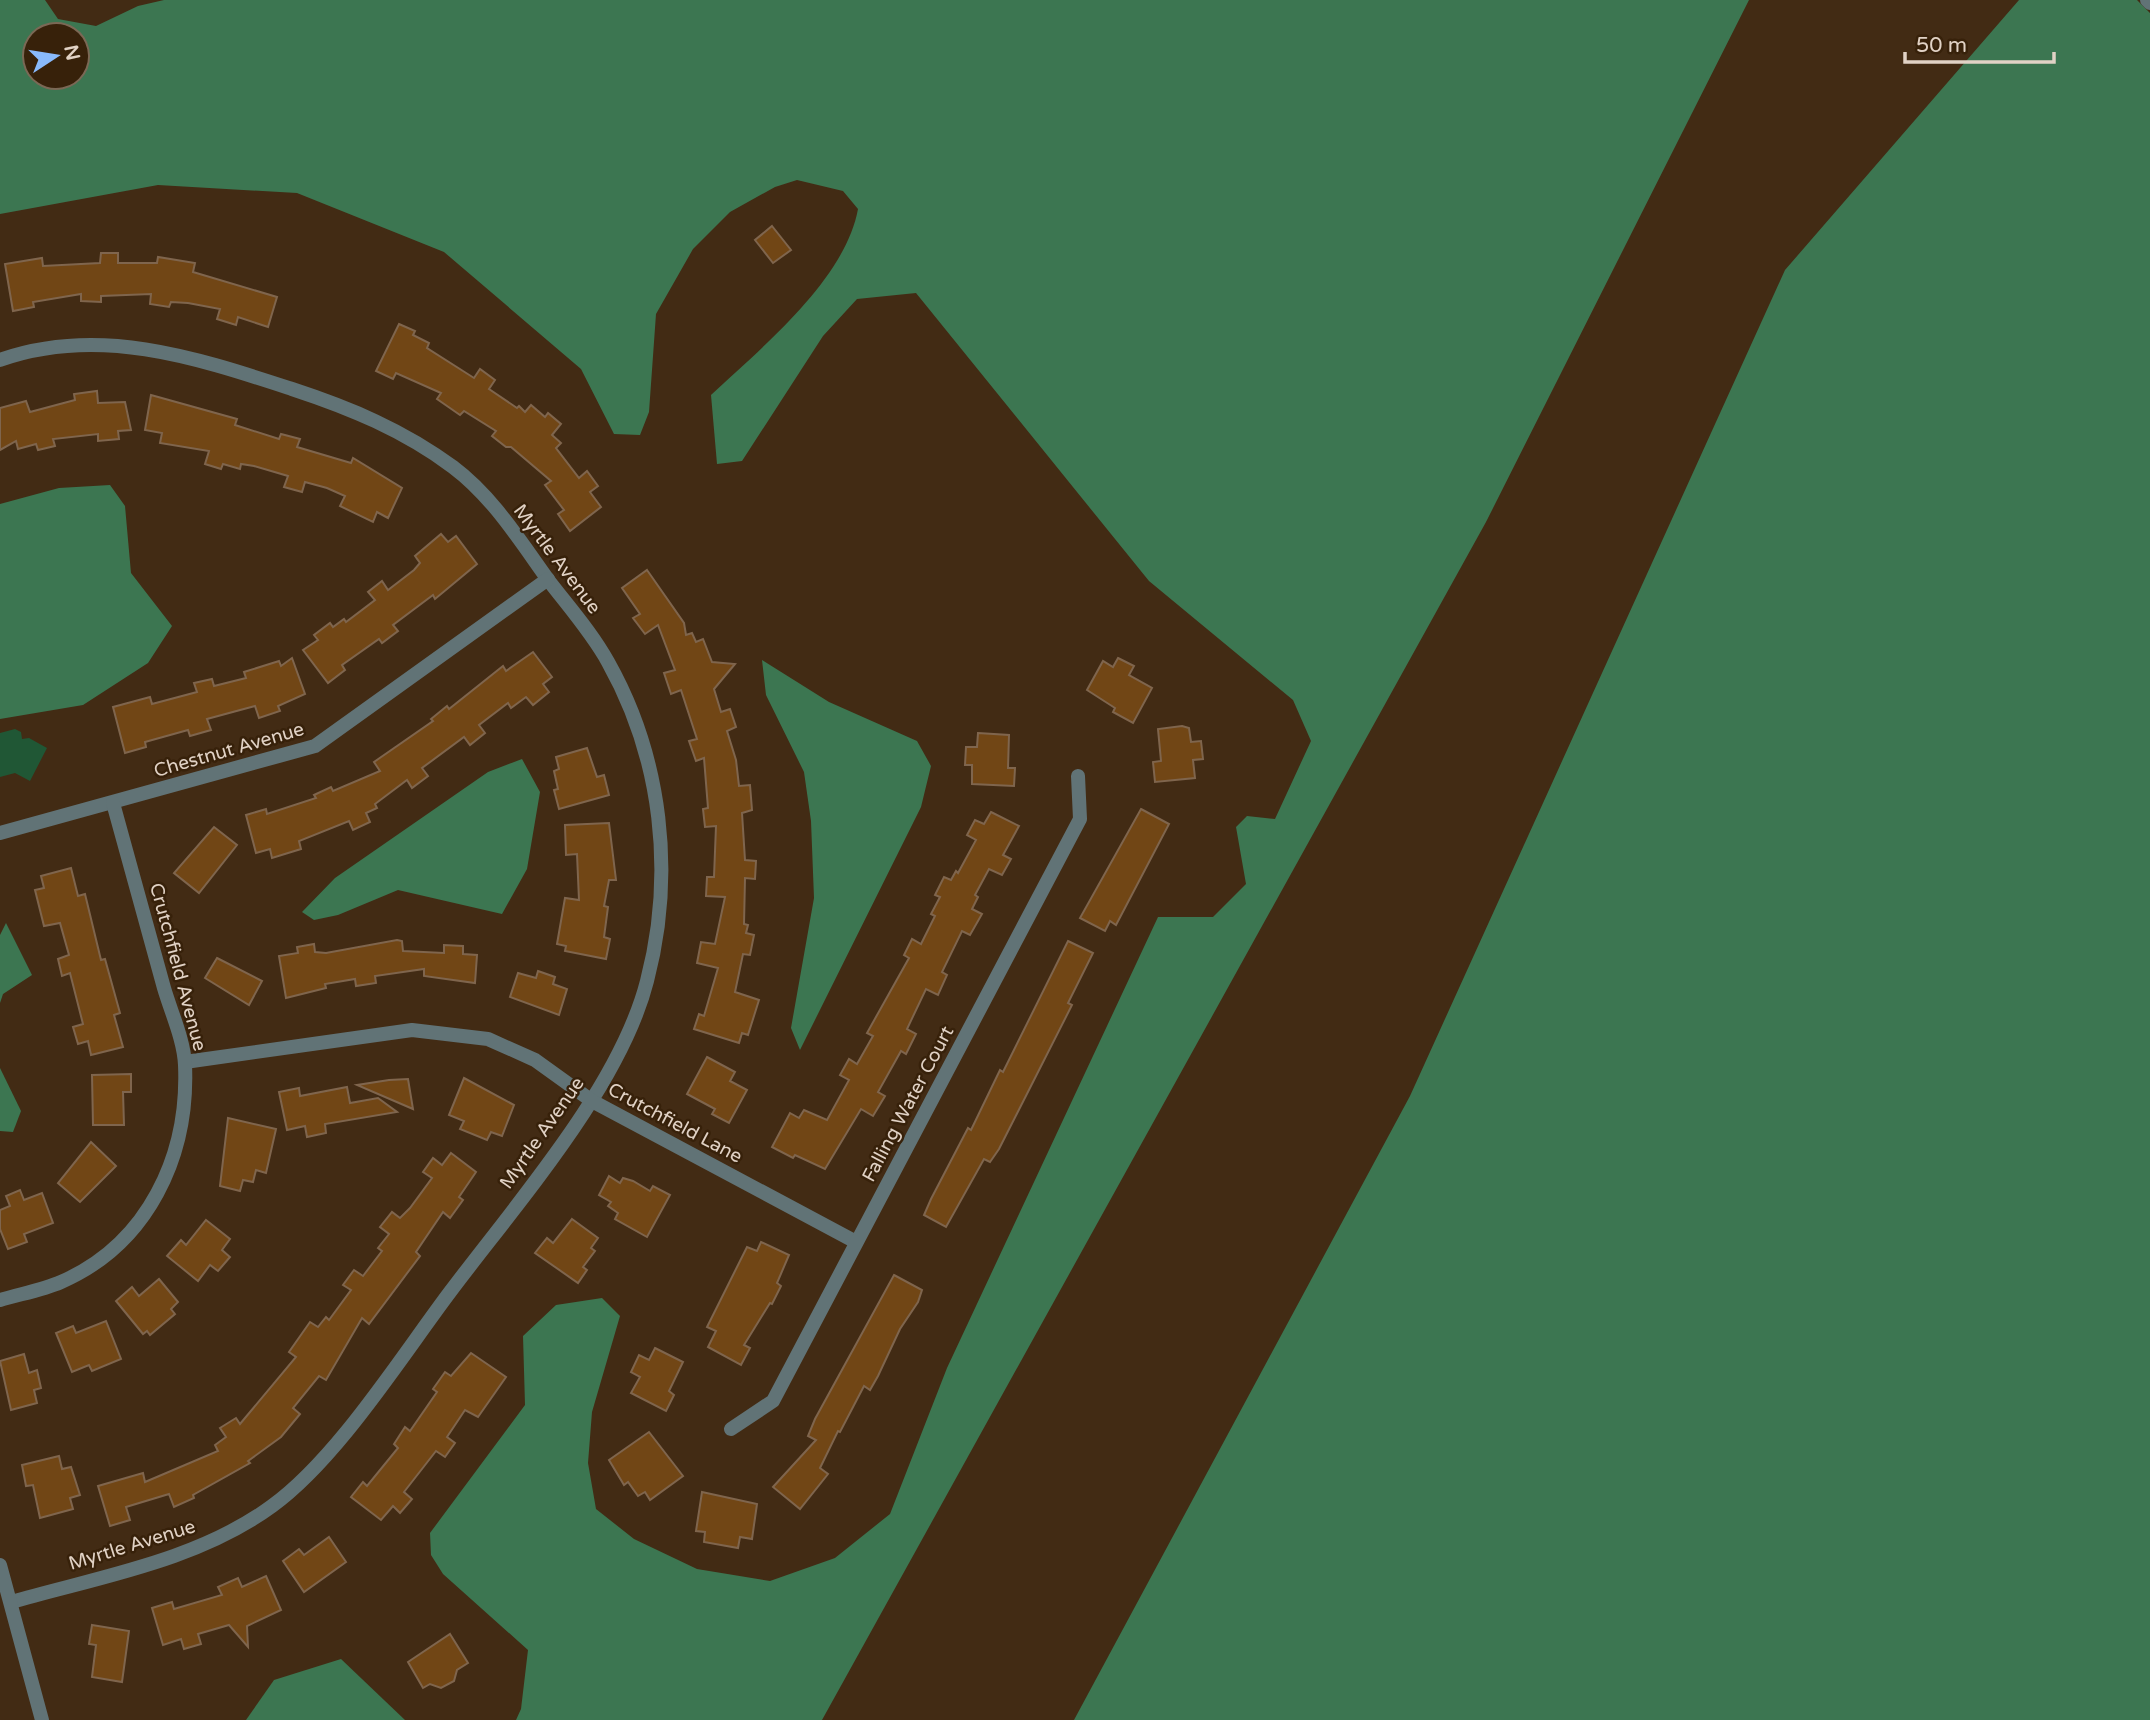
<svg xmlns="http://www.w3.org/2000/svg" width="2150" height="1720" viewBox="0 0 2150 1720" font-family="'Varela Round',sans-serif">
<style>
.green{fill:#205735}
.forest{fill:#3c7651;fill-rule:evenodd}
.building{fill:#714615;stroke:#7f654d;stroke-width:2}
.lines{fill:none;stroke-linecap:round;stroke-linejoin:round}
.minor{stroke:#617376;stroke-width:14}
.labels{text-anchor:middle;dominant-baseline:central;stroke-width:5;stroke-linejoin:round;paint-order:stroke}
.street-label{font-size:19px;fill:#e1d2c5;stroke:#37210a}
</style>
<rect width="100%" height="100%" fill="#422b14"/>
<path class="green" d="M15,729L21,732L22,739L29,738L47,748L30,781L15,773L0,777V733Z"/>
<g class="forest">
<path d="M0,0H45L58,19L96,26L138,6L164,0H1749L1486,522L822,1720H516L521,1709L528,1650L443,1574L431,1555L430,1533L525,1405L523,1336L556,1305L602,1298L620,1316L592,1412L588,1463L596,1509L634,1539L697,1569L770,1581L835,1558L890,1514L947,1368L1158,917H1213L1246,884L1236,827L1247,816L1275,819L1311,741L1293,700L1149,581L916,293L857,299L823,336L742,461L717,464L711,395C762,347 845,280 858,209L843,191L797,180L775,187L730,212L693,249L656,314L649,412L640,435L614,434L581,369L444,252L297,193L158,185L0,214ZM35,35H77V77H35Z"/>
<path d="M2019,0H2137L2150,13V1720H1074L1410,1096L1785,270Z"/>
<path d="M110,485L125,506L131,573L172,626L148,663L83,705L0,719V504L59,488Z"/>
<path d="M762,660L829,702L917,741L931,766L921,807L800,1050L791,1028L814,898L811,821L804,772L766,695Z"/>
<path d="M522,759L540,792L527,869L502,914L398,890L338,915L314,920L302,912L335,878L488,772Z"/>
<path d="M6,923L32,975L3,994L0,1003V935Z"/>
<path d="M0,1068L21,1111L13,1132L0,1131Z"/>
<path d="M341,1659L405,1720H246L274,1680Z"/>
</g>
<g class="building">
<path d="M772,226L791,250L773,263L755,240Z"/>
<path d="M101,253H118V263H157L158,257L195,263L193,272L277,297L268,327L238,317L236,325L217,319L220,309L188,303L171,302L169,307L150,304L151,294L101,296V302L81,301V294L33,302L34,307L13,311L5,264L42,258L43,266L100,263Z"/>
<path d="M399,324L415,331L413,335L429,343L427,348L474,378L480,369L495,380L489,389L517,408L519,406L525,412L531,405L545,417L548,413L561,424L552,435L561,443L556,448L579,478L587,471L598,486L590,492L601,507L570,531L558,514L564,510L545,485L551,481L511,447H506L492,436L496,431L464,411L460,415L437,399L441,393L396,373L393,379L376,371Z"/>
<path d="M97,391L98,403L125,402L131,430L118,431L119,439L98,441V434L53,439L55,446L38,450L36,444L18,449L16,441L0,450V408L26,401L30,412L75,400L74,394Z"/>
<path d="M151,395L237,419L235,425L279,439L281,434L300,439L297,447L351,463L353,458L402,488L388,518L377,512L373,522L340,506L345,496L327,488L305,482L302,492L284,487L288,476L254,466L241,464L240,469L223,464L221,469L205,464L209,451L160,443L162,433L145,430Z"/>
<path d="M441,534L448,542L456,536L477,564L435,599L433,595L393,625L398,631L382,643L379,639L342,665L345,670L328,683L303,650L318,640L314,635L330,623L333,627L344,619L346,622L375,600L368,592L382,581L388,590L414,570L420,563L415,556Z"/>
<path d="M647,570L684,623L686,635L692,633L696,642L703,639L712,662L735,664L714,689L721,712L730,709L736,727L727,731L736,760L739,786L750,785L752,810L742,813L745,860L756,861L755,879L745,878L744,924L748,925L746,933L754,935L750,955L743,954L735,992L759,1000L748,1035L742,1033L739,1043L694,1029L699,1014L704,1016L718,968L697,963L701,942L715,944L725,897L706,896L707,877H714L716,826L705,827L703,809L708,808L704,758L696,761L689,741L697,739L681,690L671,694L664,673L675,670L658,625L645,634L633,618L640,614L622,588Z"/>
<path d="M533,652L552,677L543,684L549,692L533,705L526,697L511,708L508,703L479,725L485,733L470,745L464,737L422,768L428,776L412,788L407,780L375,804L377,808L366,813L370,822L353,830L349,821L299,841L301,849L272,858L270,849L256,853L246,815L266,809L267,814L316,798L314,795L331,787L333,791L380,771L374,762L433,721L431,719L447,706L449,709L503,666L506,671Z"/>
<path d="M292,658L305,694L278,706L280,711L259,718L255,706L207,719L211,730L190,736L188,730L145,742L146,747L125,753L113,707L150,697L152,704L197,692L194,683L212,679L214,686L246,678L244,672L279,661L281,666Z"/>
<path d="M1118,658L1134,666L1129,675L1152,688L1133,723L1113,712L1115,708L1087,690L1103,661L1113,667Z"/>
<path d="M1182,726L1189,728L1191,742L1201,741L1203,759L1193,760L1195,778L1155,782L1153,762L1161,761L1158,729Z"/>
<path d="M978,733L1009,735L1008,768H1015L1014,786L972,784V765H965L966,747H977Z"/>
<path d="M587,748L597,777L604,775L609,795L559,809L554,790L558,789L554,771L559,769L556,757Z"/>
<path d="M1141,809L1169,824L1116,925L1110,921L1105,931L1080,918Z"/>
<path d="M991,812L1019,826L1003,855L1011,859L1002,875L989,869L975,895L978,897L972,909L982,914L970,935L962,931L942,972L947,975L938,995L926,989L907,1029L916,1034L906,1054L901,1051L878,1092L885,1096L873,1116L861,1109L825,1169L795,1155L793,1158L772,1147L790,1113L799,1118L804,1110L827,1120L849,1080L840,1075L849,1059L857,1064L873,1036L867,1033L909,958L904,955L912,939L921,944L935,916L931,914L940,897L935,895L944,877L951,880L956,871L958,873L976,840L967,835L975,820L984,824Z"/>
<path d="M609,823L616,880H609L604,906L608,907L604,937L610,939L606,959L565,951L566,946L557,944L565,898L579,900L577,854L566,855L565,825Z"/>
<path d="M214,827L237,845L199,893L174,873Z"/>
<path d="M71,868L78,896L85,894L101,960L105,959L120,1013L114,1015L123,1047L91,1055L88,1041L78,1044L73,1027L83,1024L70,973L62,976L58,959L69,955L60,923L44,926L35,890L44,888L41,876Z"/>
<path d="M397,940L402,941L403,951L444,953V945L463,946V954L477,955L475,983L424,976V969L375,976L376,983L356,986L355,979L325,984L326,988L286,998L279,956L298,953L297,947L314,944L315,952L326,953Z"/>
<path d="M1068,941L1093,953L1068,1003L1072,1005L999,1149L990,1162L984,1159L946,1227L924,1215L931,1199L968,1128L971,1130L1000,1070L1003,1072Z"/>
<path d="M217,958L262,981L249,1005L205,978Z"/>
<path d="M538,971L555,977L553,984L567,989L559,1015L510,997L518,973L536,978Z"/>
<path d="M707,1057L735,1072L730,1081L747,1090L729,1123L712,1114L715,1109L687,1094Z"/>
<path d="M131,1074V1092H123L124,1125H93L92,1075Z"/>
<path d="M464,1078L514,1105L502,1136L491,1132L487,1140L460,1129L464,1121L449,1115Z"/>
<path d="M408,1079L413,1109L357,1085L389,1080Z"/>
<path d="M347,1087L350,1103L378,1098L397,1112L325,1124L326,1133L307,1137L305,1126L287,1130L279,1092L299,1088L300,1096Z"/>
<path d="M228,1118L276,1129L266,1173L256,1170L253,1182L243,1180L240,1191L220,1186Z"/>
<path d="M91,1142L116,1166L80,1202L58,1183Z"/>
<path d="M451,1153L476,1172L459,1197L463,1200L450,1218L443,1212L416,1252L420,1256L369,1324L362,1318L326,1380L319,1376L293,1408L300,1414L281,1437L248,1461L250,1463L193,1495L194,1498L174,1507L169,1494L126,1507L130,1520L110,1526L98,1486L143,1473L145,1482L218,1451L215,1445L226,1437L220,1428L236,1418L240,1424L296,1357L289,1352L310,1322L318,1327L326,1317L329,1320L351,1290L343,1285L354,1270L363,1276L382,1251L378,1248L389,1234L380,1227L392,1212L400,1218L410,1208L432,1178L423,1172L433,1158L442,1165Z"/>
<path d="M609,1176L620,1183L623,1178L633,1181L650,1191L653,1186L670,1195L647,1237L615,1219L618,1213L608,1206L611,1202L599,1195Z"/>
<path d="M20,1190L24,1200L42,1193L53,1223L24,1234L27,1242L8,1249L0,1229V1210L10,1206L6,1196Z"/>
<path d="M572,1219L598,1238L591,1248L595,1251L583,1267L587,1270L578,1283L535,1253L547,1238L553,1243Z"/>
<path d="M206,1220L230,1239L222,1250L230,1257L218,1271L210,1265L198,1281L167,1256L181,1240L186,1245Z"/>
<path d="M761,1242L789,1255L777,1283L781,1286L772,1304L770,1303L744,1345L750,1348L741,1365L708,1347L716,1331L707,1327L747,1247L757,1251Z"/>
<path d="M894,1275L922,1290L918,1302L900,1329L878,1376L870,1390L864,1386L840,1432L838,1431L820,1468L828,1474L800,1509L773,1487L816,1440L808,1436L815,1419Z"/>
<path d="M159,1279L178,1302L171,1309L175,1314L150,1335L147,1331L143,1334L116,1301L132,1287L139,1296Z"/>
<path d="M106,1321L121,1359L92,1371L89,1365L72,1372L56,1333L73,1326L76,1333Z"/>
<path d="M655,1348L683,1362L669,1391L674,1395L666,1411L631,1393L640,1377L631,1372L639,1355L649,1360Z"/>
<path d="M471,1353L506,1377L478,1417L465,1410L447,1437L455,1443L445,1457L436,1451L404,1492L412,1499L400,1513L393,1506L381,1520L351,1497L363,1482L367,1486L398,1448L394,1444L405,1427L410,1431L437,1392L433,1389L445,1372L451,1376Z"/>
<path d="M24,1354L29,1373L37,1370L41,1388L34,1390L37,1403L11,1410L0,1361Z"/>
<path d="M649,1432L683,1476L650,1500L645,1492L638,1496L628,1482L624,1485L609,1460Z"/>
<path d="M59,1456L62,1469L71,1467L80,1495L70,1498L73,1509L40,1518L33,1485L26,1486L22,1465Z"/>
<path d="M702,1492L757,1504L752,1539L740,1537L738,1548L704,1542L705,1532L696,1531Z"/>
<path d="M329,1537L346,1562L304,1592L283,1561L299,1549L304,1555Z"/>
<path d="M266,1576L281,1610L247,1626L248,1647L229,1625L198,1634L201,1644L184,1649L181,1639L163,1645L152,1608L172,1602L174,1609L222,1595L218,1587L238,1578L242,1587Z"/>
<path d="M92,1625L129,1631L122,1682L92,1677L96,1645L89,1644Z"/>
<path d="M450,1634L468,1663L457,1670L454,1681L441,1688L430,1684L423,1688L408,1662Z"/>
</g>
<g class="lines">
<g class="minor">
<path d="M2147,0L2150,3"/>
<path d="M0,360C99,325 197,358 292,389C350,408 403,430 453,467C493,497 520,541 549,581C569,607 592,633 608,662C662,758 675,874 647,981C620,1087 516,1204 450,1292C401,1357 337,1459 272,1506C197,1561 98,1577 11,1602"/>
<path d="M0,833L315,746L548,579"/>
<path d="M185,1062L412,1030L488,1039L535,1060L592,1101L856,1242"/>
<path d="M0,1300C20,1294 43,1290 61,1282C148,1244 189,1156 185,1065C184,1040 171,1012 164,988C147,926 130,865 113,803"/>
<path d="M731,1429L773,1401L1080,819L1078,776"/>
<path d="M0,1565L42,1720"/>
</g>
</g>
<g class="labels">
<g class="street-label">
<text transform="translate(557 559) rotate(53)">Myrtle Avenue</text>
<text transform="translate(229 750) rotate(-16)">Chestnut Avenue</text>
<text transform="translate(178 967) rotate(75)">Crutchfield Avenue</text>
<text transform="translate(908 1104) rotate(-62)">Falling Water Court</text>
<text transform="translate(675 1123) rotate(28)">Crutchfield Lane</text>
<text transform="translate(542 1133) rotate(-55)">Myrtle Avenue</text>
<text transform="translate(132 1545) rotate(-17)">Myrtle Avenue</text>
</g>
</g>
<g transform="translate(56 56) rotate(78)"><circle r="33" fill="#37210a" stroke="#7b6855" stroke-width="2"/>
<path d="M0-5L12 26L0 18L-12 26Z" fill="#89bafc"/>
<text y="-10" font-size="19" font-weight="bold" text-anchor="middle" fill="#e1d2c5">N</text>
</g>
<path d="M1905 52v10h149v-10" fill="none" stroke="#e1d2c5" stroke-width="3.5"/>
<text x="1916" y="52" font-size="21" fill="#e1d2c5" stroke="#37210a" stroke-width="5" paint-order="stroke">50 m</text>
</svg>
